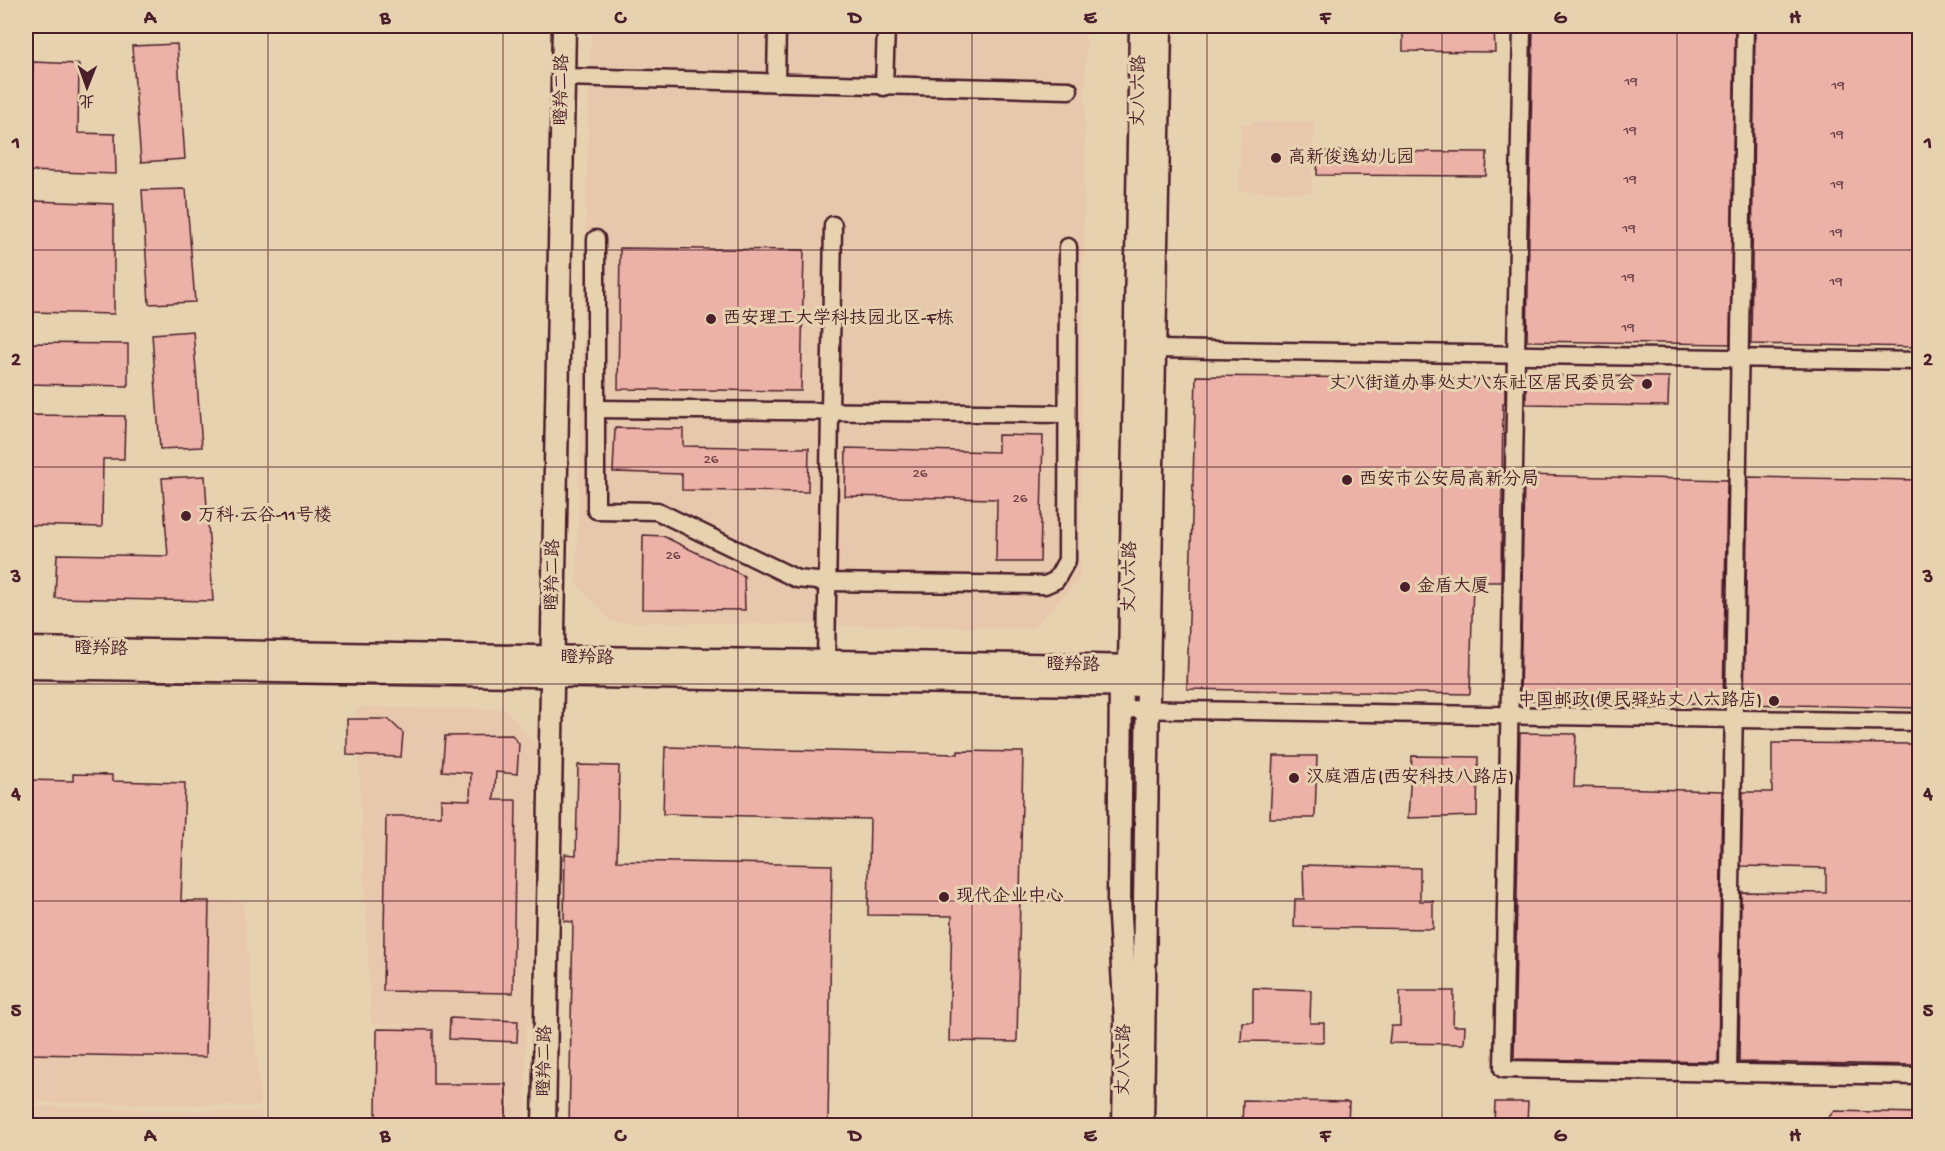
<svg xmlns="http://www.w3.org/2000/svg" width="1945" height="1151" viewBox="0 0 1945 1151" font-family="'Gochi Hand','LXGW WenKai TC',sans-serif">
<style>
.built{fill:#e8c8ad}
.building{fill:#ecb1a7;stroke:#4a1f2b;stroke-width:1.5}
.lines{fill:none;stroke-linecap:round;stroke-linejoin:round}
.street-casing{stroke:#4a1f2b;stroke-width:21}
.secondary-casing{stroke:#4a1f2b;stroke-width:27}
.street{stroke:#e7d2b0;stroke-width:16}
.secondary{stroke:#e7d2b0;stroke-width:22}
.grid{fill:none;stroke:#4a1f2b;stroke-width:1.5;stroke-opacity:0.55}
.poi-dot{fill:#4a1f2b;stroke:#e7d2b0;stroke-width:2}
.labels{text-anchor:middle;dominant-baseline:central;stroke-width:6;stroke-linejoin:round;paint-order:stroke}
.number-label{font-size:15px;fill:#72444a}
.street-label{font-size:18px;fill:#4a1f2b;stroke:#e7d2b0}
.poi-label{font-size:18px;fill:#4a1f2b;stroke:#e7d2b0;text-anchor:start}
.neatline{fill:none;stroke:#4a1f2b;stroke-width:2}
.grid-label{font-size:20px;text-anchor:middle;font-weight:bold;fill:#4a1f2b}
</style>
<rect width="100%" height="100%" fill="#e7d2b0"/>
<filter id="ink" filterUnits="userSpaceOnUse"><feTurbulence type="fractalNoise" baseFrequency=".0167" numOctaves="2"/><feDisplacementMap in="SourceGraphic" scale="12" xChannelSelector="R" yChannelSelector="G"/><feConvolveMatrix kernelMatrix="1 2 1 2 8 2 1 2 1" color-interpolation-filters="sRGB"/></filter>
<g filter="url(#ink)">
<g class="built">
<path d="M591,26H1086L1080,579L1033,628L612,622L576,584Z"/>
<path d="M1253,122H1314L1312,193L1239,191L1242,124L1252,125Z"/>
<path d="M356,707L506,709L536,745L530,1027H526V1125H380L381,1026L451,1025L371,1024Z"/>
<path d="M26,896L243,901L261,1106L26,1102Z"/>
<path d="M26,1106L263,1113L264,1125H26Z"/>
</g>
<g class="building">
<path d="M1403,26H1494L1495,52L1403,51Z"/>
<path d="M1533,26H1735L1730,344L1527,341Z"/>
<path d="M1755,26H1920V347L1751,344Z"/>
<path d="M177,44L185,159L141,162L132,46Z"/>
<path d="M33,62L79,64L78,133L115,134L116,174L29,171Z"/>
<path d="M1318,151L1487,152L1486,176L1317,175Z"/>
<path d="M186,189L195,302L149,304L142,190Z"/>
<path d="M34,201L114,204V314L31,312Z"/>
<path d="M620,248L804,250L801,391L618,389Z"/>
<path d="M193,331L202,447L160,449L152,334Z"/>
<path d="M26,343L128,344V386L26,384Z"/>
<path d="M1526,375L1669,377L1668,406L1526,404Z"/>
<path d="M1196,376L1505,379V403H1503L1501,582H1473L1470,694L1187,689Z"/>
<path d="M26,415L125,416L124,459H103L102,527L26,525Z"/>
<path d="M615,428L683,429V446L809,448L808,492L682,490V474L613,472Z"/>
<path d="M998,435L1043,436L1040,562H996L997,499L845,496L846,448L998,452Z"/>
<path d="M1524,475L1727,480L1723,704L1520,700Z"/>
<path d="M205,476L213,601L55,598L57,554L168,556L162,478Z"/>
<path d="M1748,477L1920,480V708L1744,704Z"/>
<path d="M643,535L663,536L744,576L745,610L642,609Z"/>
<path d="M347,719H388L403,733L401,757L347,755Z"/>
<path d="M1520,733L1576,734L1574,787L1722,791L1718,1062L1514,1059Z"/>
<path d="M512,735L519,744L517,774L496,772L494,800H516L513,993L383,991L386,816H441V799L470,800L471,773L442,771L445,736Z"/>
<path d="M1772,743L1920,744V1065L1739,1062L1741,892L1826,893V868L1741,866L1743,792H1772Z"/>
<path d="M665,747L958,754V751L1023,752L1017,1042L949,1041L952,916L868,915L870,819L663,814Z"/>
<path d="M1273,756H1317L1315,818H1270Z"/>
<path d="M1412,756L1478,757L1477,816L1408,818Z"/>
<path d="M578,765L619,766L617,861L832,865L828,1125H569L573,922L564,921L565,854L576,855Z"/>
<path d="M73,774L112,775V781L185,783L181,901H209L206,1057L26,1054V780L73,781Z"/>
<path d="M1303,865L1420,868V901H1433V929L1294,927L1295,899H1304Z"/>
<path d="M1253,988L1311,990L1310,1023H1324V1042L1241,1041L1242,1022H1253Z"/>
<path d="M1400,991H1454L1453,1026H1465L1464,1044L1389,1043L1391,1026H1400Z"/>
<path d="M450,1018L518,1021L517,1042L449,1039Z"/>
<path d="M377,1029L433,1030V1084H506V1121L442,1120V1125H378V1118H376Z"/>
<path d="M1243,1100L1349,1102L1348,1125H1242Z"/>
<path d="M1495,1102H1528L1527,1125H1494Z"/>
<path d="M1834,1111L1920,1113V1125H1822Z"/>
</g>
<g class="lines">
<g class="street-casing">
<g id="street">
<path d="M1522,26L1503,1069L1920,1076"/>
<path d="M563,77L1069,90"/>
<path d="M776,83L777,26"/>
<path d="M884,87L886,26"/>
<path d="M596,239V510L657,511L797,579L827,582L1045,585L1056,580L1067,560L1068,247"/>
<path d="M1155,349L1920,361"/>
<path d="M596,409L1067,414"/>
<path d="M826,662L833,225"/>
<path d="M1121,709L1920,722"/>
<path d="M1728,1073C1732,724 1741,375 1745,26"/>
</g>
</g>
<g class="secondary-casing">
<g id="secondary">
<path d="M26,649L1148,667"/>
<path d="M26,667L1148,685"/>
<path d="M544,1126L564,26"/>
<path d="M1124,1126L1126,1020L1119,900L1121,684L1130,667L1141,26"/>
<path d="M1142,1126L1148,685L1160,26"/>
</g>
</g>
<use href="#street" class="street"/>
<use href="#secondary" class="secondary"/>
</g>
</g>
<path class="grid" d="M268,26V1126M503,26V1126M738,26V1126M972,26V1126M1207,26V1126M1442,26V1126M1677,26V1126M26,250H1920M26,467H1920M26,684H1920M26,901H1920"/>
<g class="poi-dot">
<circle cx="1276" cy="158" r="6"/>
<circle cx="711" cy="319" r="6"/>
<circle cx="1647" cy="384" r="6"/>
<circle cx="1347" cy="480" r="6"/>
<circle cx="186" cy="516" r="6"/>
<circle cx="1405" cy="587" r="6"/>
<circle cx="1774" cy="701" r="6"/>
<circle cx="1294" cy="778" r="6"/>
<circle cx="944" cy="897" r="6"/>
</g>
<g class="labels">
<g class="number-label">
<text x="1631" y="82">19</text>
<text x="1838" y="86">19</text>
<text x="1630" y="131">19</text>
<text x="1837" y="135">19</text>
<text x="1630" y="180">19</text>
<text x="1837" y="185">19</text>
<text x="1629" y="229">19</text>
<text x="1836" y="233">19</text>
<text x="1628" y="278">19</text>
<text x="1836" y="282">19</text>
<text x="1628" y="328">19</text>
<text x="711" y="460">26</text>
<text x="920" y="474">26</text>
<text x="1020" y="499">26</text>
<text x="673" y="556">26</text>
</g>
<g class="street-label">
<text transform="translate(563 90) rotate(-89)">瞪羚二路</text>
<text transform="translate(1140 91) rotate(-89)">丈八六路</text>
<text transform="translate(554 575) rotate(-89)">瞪羚二路</text>
<text transform="translate(1131 577) rotate(-89)">丈八六路</text>
<text transform="translate(101 650) rotate(1)">瞪羚路</text>
<text transform="translate(587 659) rotate(1)">瞪羚路</text>
<text transform="translate(1073 666) rotate(1)">瞪羚路</text>
<text transform="translate(1125 1060) rotate(-89)">丈八六路</text>
<text transform="translate(546 1061) rotate(-89)">瞪羚二路</text>
</g>
<g class="poi-label">
<text x="1288" y="158">高新俊逸幼儿园</text>
<text x="723" y="319">西安理工大学科技园北区-F栋</text>
<text x="1635" y="384" text-anchor="end">丈八街道办事处丈八东社区居民委员会</text>
<text x="1359" y="480">西安市公安局高新分局</text>
<text x="198" y="516">万科·云谷-11号楼</text>
<text x="1417" y="587">金盾大厦</text>
<text x="1762" y="701" text-anchor="end">中国邮政(便民驿站丈八六路店)</text>
<text x="1306" y="778">汉庭酒店(西安科技八路店)</text>
<text x="956" y="897">现代企业中心</text>
</g>
</g>
<rect width="1945" height="1151" fill="none" stroke="#e7d2b0" stroke-width="66"/>
<g transform="translate(87 87) rotate(181)" stroke="#e7d2b0" stroke-width="4.5" paint-order="stroke">
<path d="M0-4.5L10 22L0 15L-10 22Z" fill="#4a1f2b"/>
<text y="-9" font-size="16" font-weight="bold" text-anchor="middle" fill="#4a1f2b">北</text>
</g>
<rect x="33" y="33" width="1879" height="1085" class="neatline"/>
<g class="grid-label">
<text x="150" y="23">A</text>
<text x="385" y="23">B</text>
<text x="620" y="23">C</text>
<text x="855" y="23">D</text>
<text x="1090" y="23">E</text>
<text x="1325" y="23">F</text>
<text x="1560" y="23">G</text>
<text x="1795" y="23">H</text>
<text x="16" y="148">1</text>
<text x="1928" y="148">1</text>
<text x="16" y="365">2</text>
<text x="1928" y="365">2</text>
<text x="16" y="582">3</text>
<text x="1928" y="582">3</text>
<text x="16" y="799">4</text>
<text x="1928" y="799">4</text>
<text x="16" y="1016">5</text>
<text x="1928" y="1016">5</text>
<text x="150" y="1141">A</text>
<text x="385" y="1141">B</text>
<text x="620" y="1141">C</text>
<text x="855" y="1141">D</text>
<text x="1090" y="1141">E</text>
<text x="1325" y="1141">F</text>
<text x="1560" y="1141">G</text>
<text x="1795" y="1141">H</text>
</g>
</svg>
